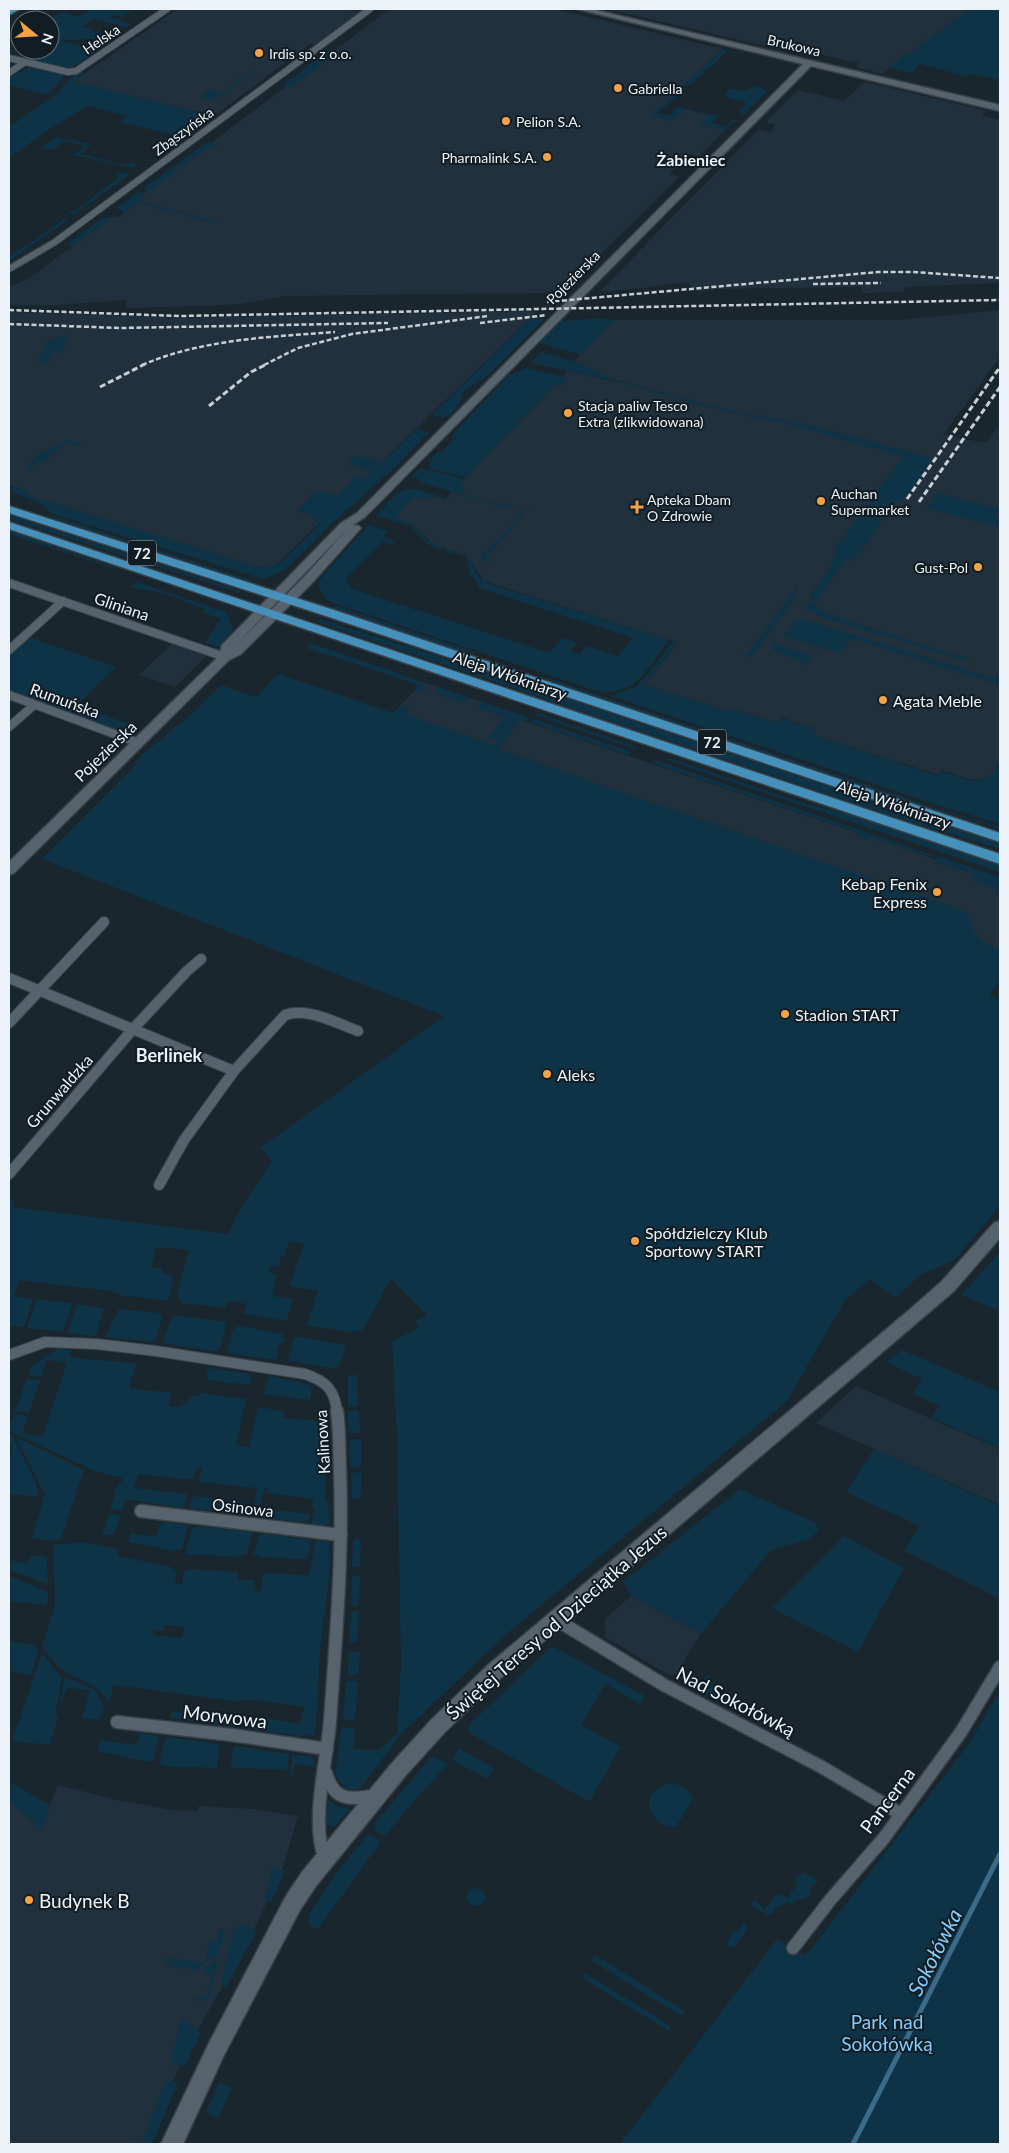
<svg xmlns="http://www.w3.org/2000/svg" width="1009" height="2153" viewBox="0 0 1009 2153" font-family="Lato,sans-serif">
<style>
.built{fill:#20313d}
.green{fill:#0e3246;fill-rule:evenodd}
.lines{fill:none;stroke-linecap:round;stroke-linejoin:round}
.stream{stroke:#3c6a87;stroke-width:5}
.street-far3-casing{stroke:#384147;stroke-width:8}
.street-far2-casing{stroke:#384147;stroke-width:10}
.street-far1-casing{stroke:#384147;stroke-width:12}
.street-casing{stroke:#384147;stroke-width:15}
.secondary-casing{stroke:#384147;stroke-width:3}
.primary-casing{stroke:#384147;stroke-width:3}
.street-far3{stroke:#56636c;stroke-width:6}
.street-far2{stroke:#56636c;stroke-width:8}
.street-far1{stroke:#56636c;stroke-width:10}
.street{stroke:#56636c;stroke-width:12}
.secondary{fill:#56636c;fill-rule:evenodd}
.primary{fill:#4691bb;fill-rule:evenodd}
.rail-far1{stroke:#c7cfd4;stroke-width:2.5;stroke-dasharray:5 2.5;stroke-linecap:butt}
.rail{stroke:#c7cfd4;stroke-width:3;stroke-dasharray:6 3;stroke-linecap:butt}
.poi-dot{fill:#f5a246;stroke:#111c23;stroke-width:2}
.labels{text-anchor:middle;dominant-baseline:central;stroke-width:4;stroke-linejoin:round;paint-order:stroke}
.far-street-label{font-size:14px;fill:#ecf3f8;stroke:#111c23}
.far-poi-label{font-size:14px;fill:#ecf3f8;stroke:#111c23;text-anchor:start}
.shield{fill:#111c23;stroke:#aab2b8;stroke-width:1}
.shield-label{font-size:15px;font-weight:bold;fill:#ecf3f8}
.far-quarter-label{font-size:16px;font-weight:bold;fill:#ecf3f8;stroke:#111c23}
.street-label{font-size:16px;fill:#ecf3f8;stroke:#111c23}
.poi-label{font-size:16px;fill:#ecf3f8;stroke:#111c23;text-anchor:start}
.neighbourhood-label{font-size:18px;font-weight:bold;fill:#ecf3f8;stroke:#111c23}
.near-street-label{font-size:19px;fill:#ecf3f8;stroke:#111c23}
.near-poi-label{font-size:19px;fill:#ecf3f8;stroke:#111c23;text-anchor:start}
.near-park-label{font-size:19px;fill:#82cbfa;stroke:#111c23}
.near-water-label{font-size:21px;font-style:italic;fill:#84cdfb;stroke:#111c23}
</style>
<rect width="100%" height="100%" fill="#1a262d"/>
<g class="built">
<path d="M177,9H345L360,12L314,45L310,44L214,116L73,82Z"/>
<path d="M390,9H555L723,49L651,116L671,121L684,109L709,115L700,124L725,130L699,157L689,154L669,174L679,177L567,288L542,293L285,296L241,304L197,306L126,308V300L57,305H9V287L28,279L113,216L119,217L137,203L132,202Z"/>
<path d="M607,9H970L882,74L856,67L859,63L848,61L821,54L817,58Z"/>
<path d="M865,82L986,111L982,116L1000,120V283L904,287L905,292L863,293L861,287L716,289L699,292L686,282L643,288L599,292L759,129L770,132L776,125L766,122L798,90L844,101Z"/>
<path d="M1000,310V357L943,435L986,443L1000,424V762L991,775L984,779L972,780L942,770L939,775L813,735L816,729L780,717L776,723L736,710L728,711L644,685L677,644L676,642L484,581L466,555L433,544L411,524L394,518L414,497L421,499L432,496L445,499L568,371L626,384L606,378L574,362L613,320H899Z"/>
<path d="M534,311L536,318L529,319L275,566L257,568L26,495L29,492L9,485V312L183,318Z"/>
<path d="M172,644L206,656L175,687L139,675Z"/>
<path d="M423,682L524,716L522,720L1000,881V956L853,873L393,713Z"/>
<path d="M856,1386L1000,1449V1505L816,1423Z"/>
<path d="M631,1596L701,1634L689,1652L677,1675H669L605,1637V1619Z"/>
<path d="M9,1782L50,1805L58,1785L117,1800L172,1810L197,1811L199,1806L253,1809L298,1816L282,1870L254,1929L185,2053L146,2144H9Z"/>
</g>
<g class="green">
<path d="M92,9H118L133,12L123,15L125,17L114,15L109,18L124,20L122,22L132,24L127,27L93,19L82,27L92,29L90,31L109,34H102L98,37L103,39L100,40C85,37 77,42 64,39L61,41L98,50L71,68L9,56V54L32,59L44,51L42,50H50V20H47L63,12L78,17Z"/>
<path d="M970,9H1000V80L972,74L968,77L920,64L911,73L890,68L904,55L906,56Z"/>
<path d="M723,49L729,50L689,86L684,85Z"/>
<path d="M329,50L358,57L336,54L291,87L283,85Z"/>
<path d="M30,67L60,73L63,74V78L47,95L9,85V78Z"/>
<path d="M251,71L252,73L213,100L200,97L211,89L222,92Z"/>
<path d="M80,72H85L74,82L214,116L189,133L177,136L120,122L127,116L87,106L51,129L74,112L9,158V127L57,94L70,79Z"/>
<path d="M753,86L768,90L743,115L739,112L747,103L724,96L729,89L747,91Z"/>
<path d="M682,87L687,88L657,113L669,116L676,108H682L719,116L712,123L725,127L734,119H737L725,130L699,124L708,115L684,109L671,121L650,116Z"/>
<path d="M57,137L91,144L81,154L125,165L130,162L138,164L133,168L73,155L85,146L64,141L52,150L41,148Z"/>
<path d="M207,142H211L209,145H218L214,148L208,147L151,190L143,189Z"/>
<path d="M121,172L130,174L73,215L70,214L71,211L65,210L62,211L65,209L75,211L120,176L113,174Z"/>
<path d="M139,192L146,194L138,201L220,222L218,224L137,203L124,213L116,208Z"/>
<path d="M104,217L110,218L73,246L67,244Z"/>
<path d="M64,219L68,220L9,261V256L33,241Z"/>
<path d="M542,318L544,319L491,372L474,385H472L460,396L462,398L452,413L442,418L432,415L529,319Z"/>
<path d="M597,318L613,320L581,355L540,343L561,321Z"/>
<path d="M68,335L61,353L52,352L48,363L38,362L47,341Z"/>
<path d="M541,352L577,362L610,378L720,408L816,427L921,455L928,457L930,461C924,472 909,499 897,501L853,561L846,559L816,601L810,600L811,597L809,596L833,565L830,563L837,552L833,551L903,456L784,423L720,410L616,381L531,363Z"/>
<path d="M526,368L561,376L566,380L561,386L555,385L466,477L430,469L429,461L439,451L442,452L453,439L452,438L459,427L509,375Z"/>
<path d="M417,429L429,432L394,468L328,527L284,571L263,579L53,514L38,502L9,491L14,487L29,492L26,495L262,568L279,564L320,524L315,522L317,519L307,515L309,513L296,512L317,490L336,496L357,476L365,478L373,472L348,463L355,456L383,462Z"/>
<path d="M66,440H69L82,445L80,446L67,442L42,463L39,462L27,471C28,455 54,448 66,440Z"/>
<path d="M420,468L464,479L458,486L464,488L460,493L504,506L508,503L514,506L502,507L419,482L420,480L412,476Z"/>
<path d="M405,489H416L454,501L432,496L428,499L414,497L395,518L409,523L430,542L445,548L442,550L429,545L408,525L376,516L395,495Z"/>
<path d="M938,493L999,509L994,518L999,519L998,522L1000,523V527L927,508Z"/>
<path d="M531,507L485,558L491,560L489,562L482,561L480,556L484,550L487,551L527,508Z"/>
<path d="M9,515L241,591L240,593L9,519Z"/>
<path d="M51,515L251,580L252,581H246L56,519Z"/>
<path d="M368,525L388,531L383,537L396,541L392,544L383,541L346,579L352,589L550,653L562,638L577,643L570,651L579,655L586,646L618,656L633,638L479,588L475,580L470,575L468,563L466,557L445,551L447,549L467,556L479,577L487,583L669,640C648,667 634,700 594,690L328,601L318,586L320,579Z"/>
<path d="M9,531L113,567L112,568L9,534Z"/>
<path d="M136,582L226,612L233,628L231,633L219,647L205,643L221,619L202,612L205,609C188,604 171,594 153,591C145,589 139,590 130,587Z"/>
<path d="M797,587L798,589L794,595L797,596L754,654L749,657L742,654L741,652L747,654Z"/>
<path d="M808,603L817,605L819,610L836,617L969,659L962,660L813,614V612L806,609Z"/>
<path d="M336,606L483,655L457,650L332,607Z"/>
<path d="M320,619L491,673L1000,844V849L904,820L317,622Z"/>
<path d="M801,619L1000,680V685L851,638L840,653L784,636L796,620Z"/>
<path d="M28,637L116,667L77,705L137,727L130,733H123L9,690V653Z"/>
<path d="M674,641L677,643L644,685L728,711L735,710L776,723L780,718L816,729L813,735L939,776L942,771C969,780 980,790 1000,764V824L947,808L611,696L637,686Z"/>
<path d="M311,643L423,682L425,690L423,693L415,690L418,685L300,646L307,647Z"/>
<path d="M774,644L812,656L805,666L799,664L801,660L774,651L769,655Z"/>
<path d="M530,672L943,810L1000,827V829L935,809L563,686Z"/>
<path d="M278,674L393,713L400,706L409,709L406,714L494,745L498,740L488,737L504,718L480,708L479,703L483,702L530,718L526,721L521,720L498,749L967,912L974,932L982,940L1000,952V981L990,995L1000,1001V1206L959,1255L951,1262L922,1274L895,1298L870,1279L845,1300L787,1401L504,1636L400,1735L360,1789L347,1790L335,1775L342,1727L354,1728V1749L379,1750L397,1733L401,1664L397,1440L392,1341L419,1328L415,1321L427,1315L391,1279L363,1330L350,1332L307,1325L318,1291L289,1286L304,1244L289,1241L284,1256H281L279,1266H270L269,1273L277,1274L272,1296L293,1299L287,1321L243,1314L247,1304L228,1301L225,1308L181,1303L177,1295L189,1250L157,1247L151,1267L163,1269L162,1272L172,1276L173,1284L168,1301L119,1295L111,1291L19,1280L14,1296L33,1299L24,1327L9,1325V1200L15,1201L13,1207L228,1234L237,1215L272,1161L260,1148L444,1016L42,859L130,771L140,756L188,717L221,685L256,697Z"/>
<path d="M436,686L470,698C461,705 447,698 438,694Z"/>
<path d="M538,713L634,746L641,751L535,715Z"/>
<path d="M533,719L631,752L628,755L529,722Z"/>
<path d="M661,758L672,759L807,804L847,814L1000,865V872Z"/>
<path d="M655,760L936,856L935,858L872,838L867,840L857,836L859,833L652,763Z"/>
<path d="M938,856L1000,877V890L972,881L974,874L937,863L935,862Z"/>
<path d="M999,1253L1000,1254V1311L961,1295Z"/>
<path d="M37,1299L73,1303L63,1332L27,1328Z"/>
<path d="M77,1304L104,1308L96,1336L67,1333Z"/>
<path d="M119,1309L159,1313L162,1319L155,1340H153L151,1342L105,1337Z"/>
<path d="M177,1315L225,1322V1330L220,1349L218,1348L217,1352L162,1343L171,1319Z"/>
<path d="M239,1326L283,1334L282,1337L285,1338L284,1343H280L276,1351L278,1352L276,1360L227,1353L233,1329Z"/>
<path d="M301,1337L346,1345L342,1359L338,1367L332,1368L288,1361L294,1338Z"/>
<path d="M57,1349L71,1350L69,1356L75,1358L137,1363L129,1388L172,1393L168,1406L180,1407L193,1396H199L201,1393L246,1399L236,1445L249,1447L258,1407L284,1411L283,1418L322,1421L321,1456H325V1500L328,1502L330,1523L326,1526L311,1524L315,1508L312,1507L314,1499L266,1493L268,1488L264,1489L259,1508L310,1514L307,1523L252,1516L257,1488L202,1482L199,1479L202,1469L196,1468L193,1478L184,1479L138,1474L134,1488L187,1494L183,1508L125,1499L122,1511L110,1509L117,1486L123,1480L120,1477L97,1472L9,1431V1426L14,1414L28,1416L22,1434L43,1436L67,1363L47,1360L41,1377L28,1375L31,1366Z"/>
<path d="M902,1350L1000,1392V1448L932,1418L939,1406L913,1394L922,1379L886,1362Z"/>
<path d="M208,1368L252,1374L250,1385L208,1380L206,1375Z"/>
<path d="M348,1375H357L358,1406L348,1407Z"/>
<path d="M271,1376L310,1385L312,1388L310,1400L264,1394L268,1378Z"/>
<path d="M27,1378L40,1381L29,1413L15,1411Z"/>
<path d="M359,1410L360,1433H348L347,1411Z"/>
<path d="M9,1434L12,1435L36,1483L39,1497L9,1494V1460L13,1446L9,1445Z"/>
<path d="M15,1436L84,1470L61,1539L53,1541L32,1538L45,1494Z"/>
<path d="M356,1439L361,1440V1467L350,1468L349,1441Z"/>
<path d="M874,1449L1000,1506V1599L904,1551L919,1526L846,1492Z"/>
<path d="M361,1472L362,1494L359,1498L352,1499L351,1473Z"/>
<path d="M740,1489L816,1523L819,1530L810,1539L771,1550L701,1634L631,1596L623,1582Z"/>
<path d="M193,1496L245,1502V1515L189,1508Z"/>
<path d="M109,1513L121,1516L114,1534L102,1536Z"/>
<path d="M165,1522L188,1525L182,1549L175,1551L128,1542L131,1533L150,1536L156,1534L162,1523Z"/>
<path d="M194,1526L252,1532L247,1554H241V1557L186,1554L189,1539Z"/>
<path d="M260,1533L312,1540L307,1559L258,1557V1555H253Z"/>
<path d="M844,1536L904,1568L858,1652L772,1608Z"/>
<path d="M361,1539L360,1567H352L353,1540Z"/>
<path d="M316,1540L329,1542C333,1575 324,1609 321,1642C318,1673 318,1704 315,1735L298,1736L242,1728L245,1717L250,1716L300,1724L304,1707L254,1700L234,1701L114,1685L109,1702C98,1685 84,1682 67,1673C58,1668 49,1655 42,1647L55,1605L53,1545L82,1542L118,1549L117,1556L169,1566L177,1571L174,1584H182L184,1572L189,1569L238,1572L237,1580H255L254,1591H261L263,1573L309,1575ZM164,1625L185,1627L182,1638L153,1635L154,1630L163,1631Z"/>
<path d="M31,1555L47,1557L48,1584L9,1570V1560L27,1563Z"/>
<path d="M360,1575L359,1606H351L352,1576Z"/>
<path d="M9,1576L48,1592L47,1605L9,1601Z"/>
<path d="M351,1611H359L357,1642H349Z"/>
<path d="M9,1641L34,1645L38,1650L31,1675L9,1671Z"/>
<path d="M552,1646L645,1696L640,1704L605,1684L581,1725L621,1747L589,1802L471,1734L468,1729L470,1724Z"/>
<path d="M349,1652H360L358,1674L347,1675Z"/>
<path d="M42,1653L62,1679L55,1716L58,1717L50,1745L12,1741Z"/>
<path d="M707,1674L712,1677L711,1680L715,1696L750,1714L749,1717L703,1694L701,1685Z"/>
<path d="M65,1676L95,1690L104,1706L99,1720L82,1718L89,1690L67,1688L58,1712Z"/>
<path d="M346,1681H358L355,1720H343Z"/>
<path d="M1000,1691V2144H620L777,1939L804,1955L812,1948L968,1745Z"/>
<path d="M179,1711L230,1718L236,1719L233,1727L170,1718L172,1712Z"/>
<path d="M141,1733L159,1736L153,1760L147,1762L97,1751L101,1740L136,1745Z"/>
<path d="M166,1737L220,1744L217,1768L164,1766L159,1763Z"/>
<path d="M236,1746L289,1754L287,1770L234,1768L230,1766L234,1747Z"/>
<path d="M459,1748L494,1768L487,1779L452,1760Z"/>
<path d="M292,1755L311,1756L314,1760V1767L295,1764L293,1776L290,1775Z"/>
<path d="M432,1756L448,1764L419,1795L385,1836L375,1831L374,1824Z"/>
<path d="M9,1782L50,1805L42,1830L9,1801Z"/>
<path d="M671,1783L685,1787L693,1798L676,1827C645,1826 638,1788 671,1783Z"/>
<path d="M328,1800L337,1806L350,1809L335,1826L327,1825L325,1821Z"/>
<path d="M367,1835L373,1836L381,1842L317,1930L309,1924L308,1916L338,1871Z"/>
<path d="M272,1868L286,1870L271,1902L265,1901Z"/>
<path d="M803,1872L819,1881L811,1887L809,1896L802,1900L799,1899L793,1904L786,1903L774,1909L773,1914H766L751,1906L754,1900L765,1909L778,1893L788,1898L798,1882L795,1880Z"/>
<circle cx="476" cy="1897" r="9"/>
<path d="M744,1922L748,1928L734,1948L726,1944L734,1930L738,1933Z"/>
<path d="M241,1924L257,1931L226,1987L223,1986L221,1981L234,1929Z"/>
<path d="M219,1929L225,1930L219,1953L196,1970L166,1966L168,1958L205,1963L210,1940L216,1941Z"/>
<path d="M595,1955L682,2009L684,2012V2015L678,2014L592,1961Z"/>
<path d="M218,1958L208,2001L195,2000V1996L206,1997L212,1974L201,1972Z"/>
<path d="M585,1973L666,2023L672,2030H667L582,1978Z"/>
<path d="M181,2018L201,2033L185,2066L171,2063Z"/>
<path d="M166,2080L178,2083L152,2144H141Z"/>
<path d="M219,2082L232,2088L218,2118L206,2112Z"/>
</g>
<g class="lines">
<path class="stream" d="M853,2144L1000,1854"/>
<g class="street-far3-casing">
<g id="street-far3">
<path d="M9,58L68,72L76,71L167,9"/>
<path d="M9,73L25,62"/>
<path d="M9,269L55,242L370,9"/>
</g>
</g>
<g class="street-far2-casing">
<g id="street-far2">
<path d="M9,583L225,657"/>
<path d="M9,650L63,601"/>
<path d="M9,695L139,743"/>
<path d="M9,727L34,705"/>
</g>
</g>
<g class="street-far1-casing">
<g id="street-far1">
<path d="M9,978L234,1071L285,1015C309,1007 336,1023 358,1031"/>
<path d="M9,1023L104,922"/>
<path d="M9,1174L133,1029L187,971L201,959"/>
<path d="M159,1185L184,1140L234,1071"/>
<path d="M9,1355L45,1342L96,1344L156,1351L305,1374C326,1381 335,1390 337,1412"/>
</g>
</g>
<g class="street-casing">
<g id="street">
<path d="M141,1511L341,1535"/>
<path d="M555,1619L664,1685L820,1766L901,1814"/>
<path d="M117,1722L232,1735L327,1749"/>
<path d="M326,1773C334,1802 351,1800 377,1795"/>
<path d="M325,1859C310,1822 327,1761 330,1721C336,1638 343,1555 340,1471C339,1451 340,1431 337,1411"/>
<path d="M793,1948L831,1899L884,1838L961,1732L1000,1667"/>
</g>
</g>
<g class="secondary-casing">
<g id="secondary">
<path d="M577,9H591L1000,105V111L811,66L365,517L353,525L359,526L361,528L313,582L241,654L229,660L14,873L9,875V862L219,656L222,645L341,523L357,513L803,64ZM349,527L305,576L233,648Z"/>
<path d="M1000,1221V1238L954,1291L502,1677L445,1732L406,1775L316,1886L300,1910L223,2057L183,2144H161L209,2043L286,1896L302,1872L392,1763L431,1720L488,1665L908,1311L942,1281L994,1223Z"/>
</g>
</g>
<g class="primary-casing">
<g id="primary">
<path d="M9,9H20L9,15Z"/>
<path d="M9,506L334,610L1000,833V842L326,616L9,513Z"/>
<path d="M9,522L1000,854V864L9,529Z"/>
</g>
</g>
<use href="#street-far3" class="street-far3"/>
<use href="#street-far2" class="street-far2"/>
<use href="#street-far1" class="street-far1"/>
<use href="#street" class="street"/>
<use href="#secondary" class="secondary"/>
<use href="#primary" class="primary"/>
<g class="rail-far1">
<path d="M813,284L881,283"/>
<path d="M547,302L878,272H913L1000,278"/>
<path d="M9,310L181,316L1000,300"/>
<path d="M480,323L547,315"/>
<path d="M9,324L121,328L388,323"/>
<path d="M142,365C203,339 270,337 335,332"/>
<path d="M264,365L298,348L352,334L488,316"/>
</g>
<g class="rail">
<path d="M100,387L145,364"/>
<path d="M209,406L251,372L267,364"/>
<path d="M907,499L1000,367"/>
<path d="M919,502L1000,387"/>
</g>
</g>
<g class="poi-dot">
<circle cx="259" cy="53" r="5"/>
<circle cx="618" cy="88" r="5"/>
<circle cx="506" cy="121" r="5"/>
<circle cx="547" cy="157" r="5"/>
<circle cx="568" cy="413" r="5"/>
<circle cx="821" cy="501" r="5"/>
<path d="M634.5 499.5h5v5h5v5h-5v5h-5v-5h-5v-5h5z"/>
<circle cx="978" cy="567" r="5"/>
<circle cx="883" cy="700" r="5"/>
<circle cx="937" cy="892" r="5"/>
<circle cx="785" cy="1014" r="5"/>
<circle cx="547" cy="1074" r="5"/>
<circle cx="635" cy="1241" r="5"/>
<circle cx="29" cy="1900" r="5"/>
</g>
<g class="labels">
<g class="far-street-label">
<text transform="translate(101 39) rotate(-34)">Helska</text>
<text transform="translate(794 45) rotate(13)">Brukowa</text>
<text transform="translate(183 131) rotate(-36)">Zbąszyńska</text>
<text transform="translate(573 277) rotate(-45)">Pojezierska</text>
</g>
<g class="far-poi-label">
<text x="269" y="53">Irdis sp. z o.o.</text>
<text x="628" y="88">Gabriella</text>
<text x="516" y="121">Pelion S.A.</text>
<text x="537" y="157" text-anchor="end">Pharmalink S.A.</text>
<text x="578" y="405">Stacja paliw Tesco<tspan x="578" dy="16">Extra (zlikwidowana)</tspan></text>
<text x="831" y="493">Auchan<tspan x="831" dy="16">Supermarket</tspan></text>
<text x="647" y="499">Apteka Dbam<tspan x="647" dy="16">O Zdrowie</tspan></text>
<text x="968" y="567" text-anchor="end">Gust-Pol</text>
</g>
<g class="shield">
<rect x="128" y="540.5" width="28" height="25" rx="4"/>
<rect x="698" y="729.5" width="28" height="25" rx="4"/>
</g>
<g class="shield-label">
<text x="142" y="553">72</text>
<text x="712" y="742">72</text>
</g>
<g class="far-quarter-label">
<text x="691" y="159">Żabieniec</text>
</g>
<g class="street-label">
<text transform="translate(122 606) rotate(19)">Gliniana</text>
<text transform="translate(510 675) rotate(19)">Aleja Włókniarzy</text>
<text transform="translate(65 700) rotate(20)">Rumuńska</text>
<text transform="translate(105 751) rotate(-44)">Pojezierska</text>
<text transform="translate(894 804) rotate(19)">Aleja Włókniarzy</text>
<text transform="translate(59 1091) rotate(-49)">Grunwaldzka</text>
<text transform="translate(322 1442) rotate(-93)">Kalinowa</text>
<text transform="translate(243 1507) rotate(7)">Osinowa</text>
</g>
<g class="poi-label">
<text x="893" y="700">Agata Meble</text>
<text x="927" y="883" text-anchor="end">Kebap Fenix<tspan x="927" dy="18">Express</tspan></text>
<text x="795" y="1014">Stadion START</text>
<text x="557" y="1074">Aleks</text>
<text x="645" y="1232">Spółdzielczy Klub<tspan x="645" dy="18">Sportowy START</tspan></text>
</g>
<g class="neighbourhood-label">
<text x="169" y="1055">Berlinek</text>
</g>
<g class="near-street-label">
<text transform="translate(556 1622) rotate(-41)">Świętej Teresy od Dzieciątka Jezus</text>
<text transform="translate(736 1701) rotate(27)">Nad Sokołówką</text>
<text transform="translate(225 1716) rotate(7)">Morwowa</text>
<text transform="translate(887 1800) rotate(-53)">Pancerna</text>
</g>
<g class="near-poi-label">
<text x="39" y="1900">Budynek B</text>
</g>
<g class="near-park-label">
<text x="887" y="2021">Park nad<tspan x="887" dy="22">Sokołówką</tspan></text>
</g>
<g class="near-water-label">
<text transform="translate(934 1952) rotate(-63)">Sokołówka</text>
</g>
</g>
<rect width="1009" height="2153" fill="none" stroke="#ecf3f8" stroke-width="20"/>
<g transform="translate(35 35) rotate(108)"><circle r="24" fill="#111c23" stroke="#697278"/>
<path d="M0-4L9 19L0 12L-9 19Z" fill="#f5a246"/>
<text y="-8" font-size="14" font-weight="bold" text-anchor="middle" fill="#ecf3f8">N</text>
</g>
</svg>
